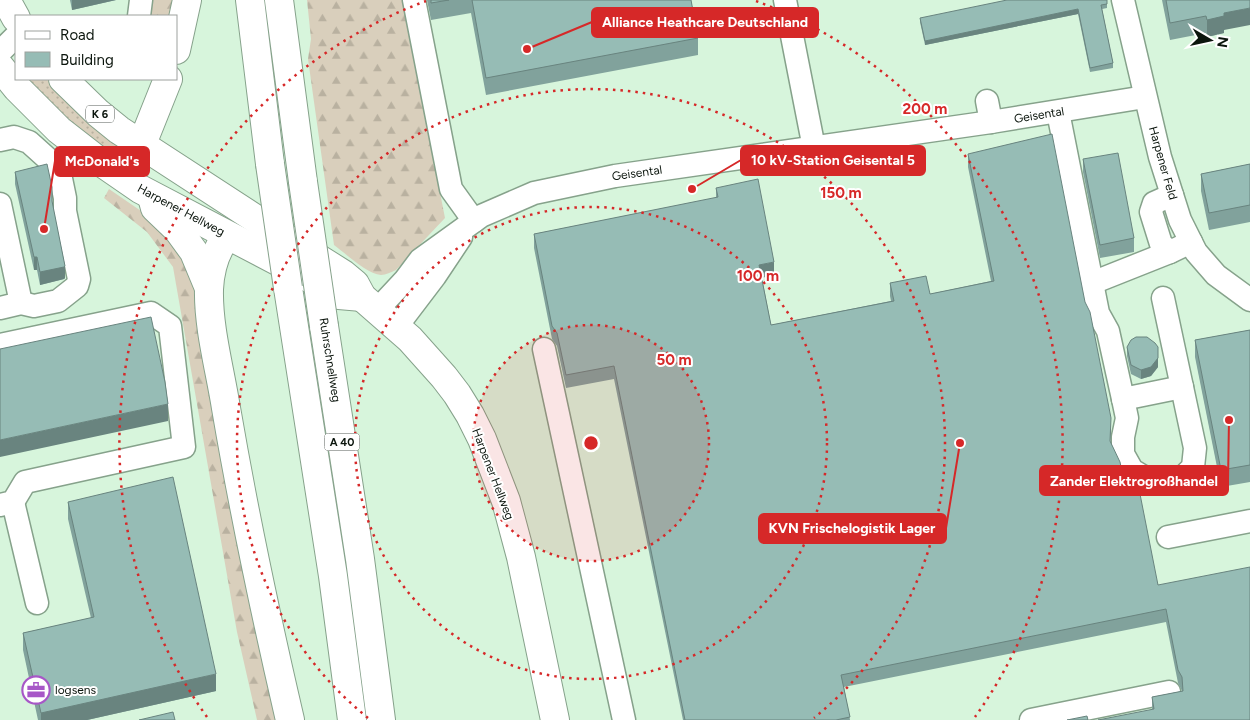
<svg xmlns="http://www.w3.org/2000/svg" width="1250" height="720" viewBox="0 0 1250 720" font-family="Figtree,sans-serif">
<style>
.green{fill:url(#green-dots)}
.forest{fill:url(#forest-firs)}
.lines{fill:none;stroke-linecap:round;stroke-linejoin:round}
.minor-casing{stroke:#86a28b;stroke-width:25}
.major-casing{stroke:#86a28b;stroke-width:30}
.highway-casing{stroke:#86a28b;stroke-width:30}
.minor{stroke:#fff;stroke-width:22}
.major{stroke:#fff;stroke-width:28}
.highway{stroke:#fff;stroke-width:28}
.highway-bridge-casing{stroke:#86a28b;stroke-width:30;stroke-linecap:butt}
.highway-bridge{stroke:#fff;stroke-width:28}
.wall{fill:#81a29c}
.shaded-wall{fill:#69847f}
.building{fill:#96bcb5;stroke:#69847f}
.ring{fill:none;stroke:#d62828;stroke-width:2.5;stroke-dasharray:2.5 5}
.labels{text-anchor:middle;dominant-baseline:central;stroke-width:4;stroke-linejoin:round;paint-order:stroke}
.shield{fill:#fff;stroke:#545b56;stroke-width:1}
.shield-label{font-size:11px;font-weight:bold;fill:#0b150d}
.street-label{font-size:12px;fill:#0b150d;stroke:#fff}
.poi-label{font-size:12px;fill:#0b150d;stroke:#fff;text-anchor:start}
.centre{fill:#d62828;stroke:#fff;stroke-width:2.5}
.ring-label{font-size:15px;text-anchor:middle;font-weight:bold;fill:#d62828;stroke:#fff;stroke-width:4;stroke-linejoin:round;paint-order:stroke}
.leader{fill:none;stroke:#d62828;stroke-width:2}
.callout-dot{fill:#d62828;stroke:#fff;stroke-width:2}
.callout{fill:#d62828;stroke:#d62828;stroke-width:2}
.callout-label{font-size:14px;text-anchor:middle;font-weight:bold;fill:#fff}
</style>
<defs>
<pattern id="green-dots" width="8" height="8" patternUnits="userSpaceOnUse" patternTransform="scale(1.25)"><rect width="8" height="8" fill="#d9cfbc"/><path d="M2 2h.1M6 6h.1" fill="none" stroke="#b9b1a0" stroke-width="1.8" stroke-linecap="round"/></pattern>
<pattern id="forest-firs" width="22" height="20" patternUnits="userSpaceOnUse" patternTransform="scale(1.25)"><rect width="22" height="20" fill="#d9cfbc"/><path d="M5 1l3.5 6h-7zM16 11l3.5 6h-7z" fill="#b9b1a0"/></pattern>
</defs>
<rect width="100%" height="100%" fill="#d7f5dc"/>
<path class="green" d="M26,79H51L134,154L131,163L126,165L73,125Z"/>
<g class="forest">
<path d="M151,0H176L174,10L169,16H150Z"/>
<path d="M307,0H402L445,218L396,270C391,272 386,275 381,275C367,274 345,253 334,245L308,59L311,39Z"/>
<path d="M109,189L144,213L191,263L280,720H257L237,632L173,267L147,232L104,198Z"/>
</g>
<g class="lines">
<g class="minor-casing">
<g id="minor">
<path d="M414,0L451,189L474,221"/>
<path d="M785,0L814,148"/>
<path d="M1123,0L1160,157L1180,220L1196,252L1216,275L1250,300"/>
<path d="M139,16L141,0"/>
<path d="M0,52L16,36"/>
<path d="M987,101L991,122"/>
<path d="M1058,112L1098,313L1108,331L1123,399L1127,418L1123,437V454L1132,470L1147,479L1164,482L1183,477L1193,467L1195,448L1163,298"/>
<path d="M0,140L14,137L29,142L59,169L65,198V211L79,279L77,286L58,301L34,306L21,303L0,308"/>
<path d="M1172,195L1154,203L1151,212L1161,244L1170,252L1191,242"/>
<path d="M0,204L21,303"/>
<path d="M1092,283L1170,252"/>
<path d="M377,310L405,280L420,260L481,216L534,193L615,176L991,122L1145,97"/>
<path d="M397,326L435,276L461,237"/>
<path d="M0,345L151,313L170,326L184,447L25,482L13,502L0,505"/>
<path d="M544,349L624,720"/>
<path d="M1123,399L1182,387"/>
<path d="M13,502L37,603"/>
<path d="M1168,537L1250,521"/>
<path d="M1031,720L1169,692"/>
</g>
</g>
<g class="major-casing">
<g id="major">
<path d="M6,0L16,18"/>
<path d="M0,67L17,88L59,130L95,158L140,189L306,276L339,295L362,297"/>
<path d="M63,79L98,113L119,130L265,225L343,274L355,284L362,297L410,339L444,377L457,394L470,415L482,439L506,501L521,557L555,720"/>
</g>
</g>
<g class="highway-casing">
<g id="highway">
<path d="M250,0L270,164"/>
<path d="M279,0L303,182"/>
<path d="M176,50L187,0"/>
<path d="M142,144L168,79"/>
<path d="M152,197L155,208L178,230L194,252L209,288"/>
<path d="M227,236C216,250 210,270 209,289C208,327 220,370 226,408C244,513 266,617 290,720"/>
<path d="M288,288L333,576L352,720"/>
<path d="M324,326L360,559L381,720"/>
</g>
</g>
<use href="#minor" class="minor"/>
<use href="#major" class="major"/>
<use href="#highway" class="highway"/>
<g class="highway-bridge-casing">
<g id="highway-bridge">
<path d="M270,164L288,288"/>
<path d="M303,182L324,326"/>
</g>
</g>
<use href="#highway-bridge" class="highway-bridge"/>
</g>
<g class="wall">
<path d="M70,0H116L72,10Z"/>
<path d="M427,0H691L698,38V55L486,95L471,13L431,20Z"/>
<path d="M1162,0H1250L1224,30V33L1207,37L1206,33L1170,40Z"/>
<path d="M1107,4V8L1102,9L1113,63V68L1090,72L1078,14L925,45L920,22V18Z"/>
<path d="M968,154L1111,431L1110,442L1158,585L1250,720L1152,709V697L1182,691L1178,683L1166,622L844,687L850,720H683L614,379L566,388L557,346L552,339L534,248V234L716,198V188L774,275L762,278L771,325L891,301L890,296V283L930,294L991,281L968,167Z"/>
<path d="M1083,159L1134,238V252L1100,258L1083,172Z"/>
<path d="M1250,164V222L1209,230L1201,191V174Z"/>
<path d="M15,172L52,201L65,278L64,279L40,285L37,270H34L15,184Z"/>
<path d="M1250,330V482L1221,487L1195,357V340Z"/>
<path d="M1127,347L1158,367L1151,376L1141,379L1131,374L1127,356Z"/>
<path d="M68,502L216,691L87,720H38L23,650V633L91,618L68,519Z"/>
</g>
<g class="shaded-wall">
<path d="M72,0H116L72,10Z"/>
<path d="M1250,8V25L1224,30V33L1207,37V20L1224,13Z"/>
<path d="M1078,9V14L925,45V41Z"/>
<rect x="34" y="257" width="3" height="13"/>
<path d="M774,262V275L759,278V265Z"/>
<path d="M65,266V278L64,279L40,285V272Z"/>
<path d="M1158,358V367L1151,376L1141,379V370Z"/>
<path d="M168,404V421L0,457V440Z"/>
<path d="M216,674V691L87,720H41V713Z"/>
</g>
<g class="building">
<path d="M431,0H449L431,3Z"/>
<path d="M472,0H691L698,38L486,78Z"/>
<path d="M1007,0H1107V4L1101,5L1113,63L1090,68L1078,9L925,41L920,18Z"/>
<path d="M1166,0H1250V8L1224,13V16L1207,20L1206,16L1170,23Z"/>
<path d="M1052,134L1085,302L1090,312L1111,418L1110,441L1120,462L1125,486L1138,484L1158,585L1250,567V720H1098L1154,709L1152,697L1183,691L1182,677L1178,670L1166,609L841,675L850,717L836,720H685L614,366L566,375L557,333L552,326L534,234L718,197L716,188L758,179L774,262L759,265L771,325L894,301L890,283L926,276L930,294L994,281L968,154Z"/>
<path d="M1118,153L1134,238L1100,245L1083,159Z"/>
<path d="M47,164L52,187V201L65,266L64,267L40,272L37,257H34L15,172Z"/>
<path d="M1250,164V205L1209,213L1201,174Z"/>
<path d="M151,317L165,382L168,404L0,440V349Z"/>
<path d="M1250,330V465L1221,470L1195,340Z"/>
<path d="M1136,337H1147L1155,343L1158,347V358L1151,367L1141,370L1131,365L1127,347L1131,340Z"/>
<path d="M173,477L216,674L41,713L23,633L94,617L68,502Z"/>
<path d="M173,712L175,720H139Z"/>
<path d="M1087,716L1088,720H1067Z"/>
</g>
<circle cx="591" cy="443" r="118" fill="#d62828" fill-opacity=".12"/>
<g class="ring">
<circle cx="591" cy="443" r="118"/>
<circle cx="591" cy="443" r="236"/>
<path d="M368 718A354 354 0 1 1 814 718"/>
<path d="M207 717A472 472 0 0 1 426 1M756 1A472 472 0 0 1 975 717"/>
</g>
<defs>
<g id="office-ring" transform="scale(1.4375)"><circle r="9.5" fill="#fff" stroke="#a757c7" stroke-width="1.5"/><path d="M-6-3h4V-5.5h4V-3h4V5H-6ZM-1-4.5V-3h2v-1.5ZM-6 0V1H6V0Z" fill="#a757c7"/></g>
</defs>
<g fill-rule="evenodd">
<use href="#office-ring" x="36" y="690"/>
</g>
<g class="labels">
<g class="shield">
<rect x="86" y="105.5" width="28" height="17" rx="4"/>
<rect x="324.5" y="433.5" width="35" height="17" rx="4"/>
</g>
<g class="shield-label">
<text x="100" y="114">K 6</text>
<text x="342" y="442">A 40</text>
</g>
<g class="street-label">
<text transform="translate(1039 115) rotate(-9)">Geisental</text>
<text transform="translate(1163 163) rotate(74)">Harpener Feld</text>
<text transform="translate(637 173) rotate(-8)">Geisental</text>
<text transform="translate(181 210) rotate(28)">Harpener Hellweg</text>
<text transform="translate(330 360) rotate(81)">Ruhrschnellweg</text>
<text transform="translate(493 474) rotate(69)">Harpener Hellweg</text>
</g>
<g class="poi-label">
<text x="55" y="690">logsens</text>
</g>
</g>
<circle cx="591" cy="443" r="8" class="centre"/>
<g class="ring-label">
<text x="925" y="114">200 m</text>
<text x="841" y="198">150 m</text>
<text x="758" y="281">100 m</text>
<text x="674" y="365">50 m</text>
</g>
<path class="leader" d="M527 49L592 22M692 189L741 160M44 229L55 161M1229 420L1228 481M960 443L946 528"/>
<g class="callout-dot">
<circle cx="527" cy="49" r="5"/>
<circle cx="692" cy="189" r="5"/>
<circle cx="44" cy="229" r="5"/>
<circle cx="1229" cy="420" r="5"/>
<circle cx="960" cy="443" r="5"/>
</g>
<g class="callout">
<rect x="592" y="8" width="226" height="29" rx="5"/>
<rect x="741" y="146" width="184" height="29" rx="5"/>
<rect x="55" y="147" width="94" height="29" rx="5"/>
<rect x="1040" y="466" width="188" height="29" rx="5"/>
<rect x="759" y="514" width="187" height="29" rx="5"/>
</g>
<g class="callout-label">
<text x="705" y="27">Alliance Heathcare Deutschland</text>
<text x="833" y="165">10 kV-Station Geisental 5</text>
<text x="102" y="166">McDonald's</text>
<text x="1134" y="486">Zander Elektrogroßhandel</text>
<text x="852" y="533">KVN Frischelogistik Lager</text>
</g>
<rect x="15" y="15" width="162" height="65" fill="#ffffff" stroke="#9da19e"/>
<rect x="25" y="31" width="25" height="8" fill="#ffffff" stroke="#9da19e"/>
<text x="60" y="40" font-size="15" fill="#0b150d">Road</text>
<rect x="25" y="52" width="25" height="15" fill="#96bcb5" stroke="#9da19e"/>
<text x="60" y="65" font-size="15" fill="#0b150d">Building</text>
<g transform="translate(1210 40) rotate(99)" stroke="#ffffff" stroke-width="4" paint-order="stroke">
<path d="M0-4L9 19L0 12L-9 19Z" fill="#0b150d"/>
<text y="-8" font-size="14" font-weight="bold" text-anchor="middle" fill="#0b150d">N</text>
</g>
</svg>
